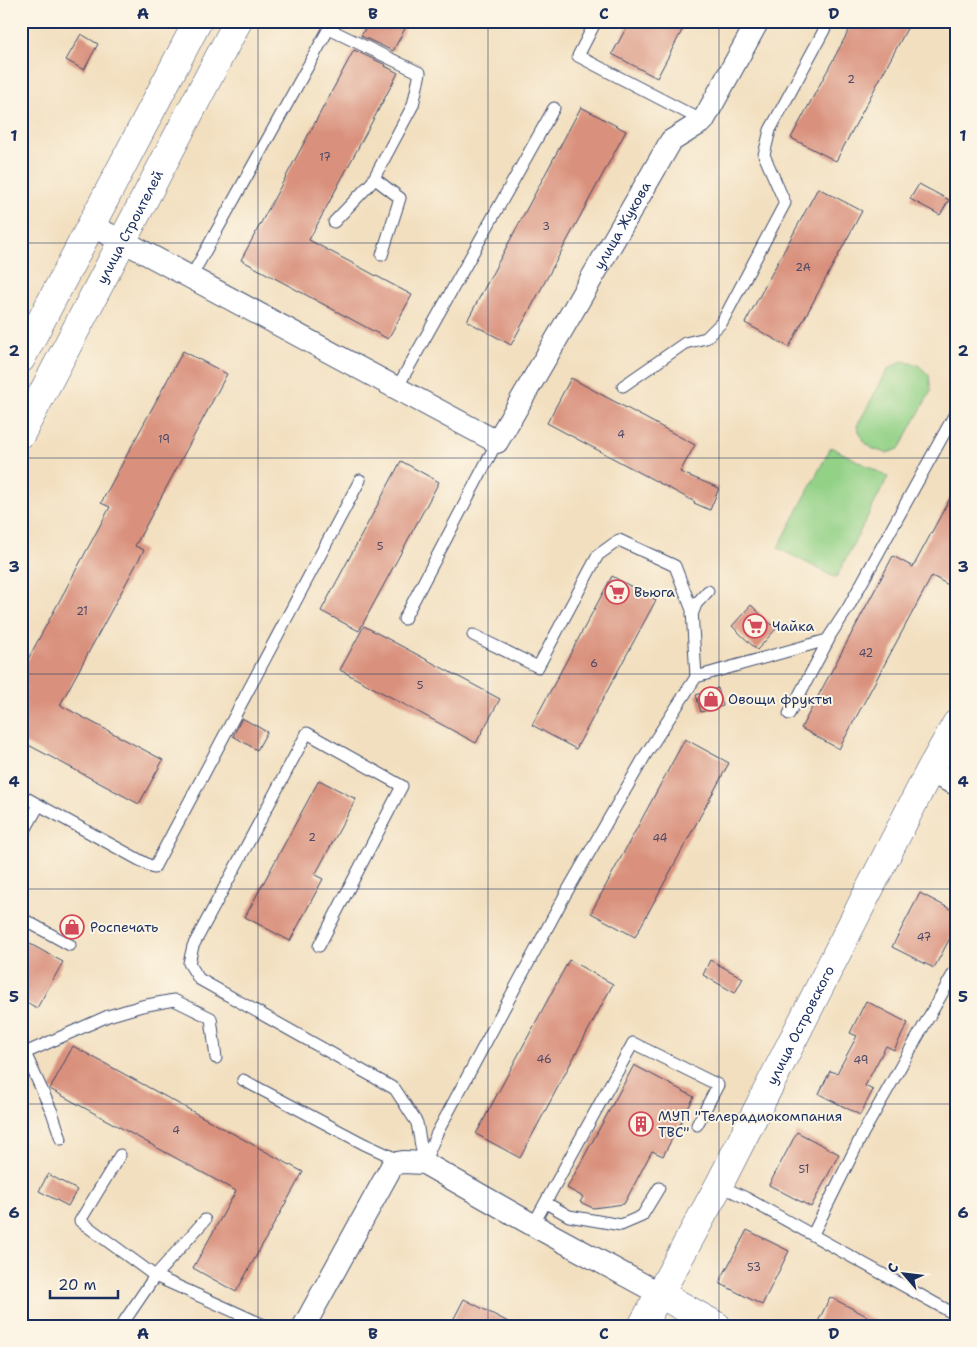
<svg xmlns="http://www.w3.org/2000/svg" width="977" height="1347" viewBox="0 0 977 1347" font-family="'Shantell Sans',sans-serif">
<style>
.green{fill:#92d186;stroke:#568072}
.building{fill:#d9917d}
.lines{fill:none;stroke-linecap:round;stroke-linejoin:round}
.service-casing{stroke:#3b496d;stroke-width:13}
.minor-casing{stroke:#3b496d;stroke-width:24}
.tertiary-casing{stroke:#3b496d;stroke-width:29}
.service{stroke:#fff;stroke-width:11}
.minor{stroke:#fff;stroke-width:22}
.tertiary{stroke:#fff;stroke-width:28}
.grid{fill:none;stroke:#1b2f5e;stroke-width:1;stroke-opacity:0.55}
.labels{text-anchor:middle;dominant-baseline:central;stroke-width:4;stroke-linejoin:round;paint-order:stroke}
.number-label{font-size:11px;fill:#4a4866}
.street-label{font-size:14px;fill:#1b2f5e;stroke:#fcf5e5}
.poi-label{font-size:14px;fill:#1b2f5e;stroke:#fcf5e5;text-anchor:start}
.neatline{fill:none;stroke:#1b2f5e;stroke-width:2}
.grid-label{font-size:16px;text-anchor:middle;font-weight:bold;fill:#1b2f5e}
</style>
<rect width="100%" height="100%" fill="#fcf5e5"/>
<filter id="ink" filterUnits="userSpaceOnUse"><feTurbulence type="fractalNoise" baseFrequency=".02" numOctaves="2"/><feDisplacementMap in="SourceGraphic" scale="10" xChannelSelector="R" yChannelSelector="G"/><feConvolveMatrix kernelMatrix="1 2 1 2 8 2 1 2 1" color-interpolation-filters="sRGB"/></filter>
<filter id="wash" filterUnits="userSpaceOnUse"><feTurbulence type="fractalNoise" baseFrequency=".0096" numOctaves="4" result="noise"/><feDisplacementMap in="SourceGraphic" scale="20" xChannelSelector="R" yChannelSelector="G"/><feGaussianBlur stdDeviation="1.12" result="paint"/><feColorMatrix in="noise" values="0 0 0 0 0 0 0 0 0 0 0 0 0 0 0 0 0 1.4 0 .05"/><feComposite in="paint" operator="in"/></filter>
<g filter="url(#wash)">
<rect width="100%" height="100%" fill="#f2dfbf"/>
<g class="green">
<path d="M902,361L918,365L929,375L931,391L899,449L886,453L873,449L863,441L857,426L888,369Z"/>
<path d="M831,447L888,477L836,578L778,548Z"/>
</g>
<g id="blocks">
<g class="building">
<path d="M369,21H409L393,51L361,36Z"/>
<path d="M630,21H687L657,78L612,54Z"/>
<path d="M854,21H911L836,161L791,138Z"/>
<path d="M81,34L98,44L84,70L66,60Z"/>
<path d="M354,50L386,65L385,66L398,73L309,240L412,295L388,339L241,260Z"/>
<path d="M581,107L626,131L511,345L467,321Z"/>
<path d="M919,184L949,200L940,215L910,199Z"/>
<path d="M818,188L862,211L789,347L745,323Z"/>
<path d="M183,351L227,374L135,546L144,550L60,705L163,760L139,804L21,741V672L110,507L101,503Z"/>
<path d="M571,378L695,445L680,472L719,488L710,510L694,503L695,502L547,423Z"/>
<path d="M401,461L439,482L359,631L321,611Z"/>
<path d="M956,487V589L932,576L839,749L801,728L893,556L913,567Z"/>
<path d="M612,576L656,600L576,749L532,725Z"/>
<path d="M751,605L776,629L757,650L732,626Z"/>
<path d="M364,626L500,699L476,743L340,670Z"/>
<path d="M718,688L723,706L701,712L696,695Z"/>
<path d="M242,718L267,732L257,750L233,736Z"/>
<path d="M685,739L729,763L635,937L591,913Z"/>
<path d="M319,780L356,799L315,875L323,879L290,941L245,917Z"/>
<path d="M920,893L956,912V927L934,968L892,947Z"/>
<path d="M21,939L63,962L37,1008L21,999Z"/>
<path d="M569,960L613,984L520,1158L476,1134Z"/>
<path d="M710,960L743,978L735,993L703,975Z"/>
<path d="M866,1001L908,1023L894,1050L886,1046L865,1086L873,1090L860,1115L819,1094L830,1071L837,1073L857,1036L850,1033Z"/>
<path d="M73,1046L303,1172L236,1292L193,1268L236,1191L50,1089Z"/>
<path d="M634,1065L694,1097L663,1156L652,1151L624,1204L593,1208L580,1202L583,1197L567,1188Z"/>
<path d="M797,1132L839,1154L811,1207L769,1185Z"/>
<path d="M48,1174L77,1190L68,1206L39,1191Z"/>
<path d="M747,1230L789,1251L762,1305L719,1283Z"/>
<path d="M830,1297L886,1326H816Z"/>
<path d="M464,1299L516,1326H450Z"/>
</g>
</g>
</g>
<g filter="url(#ink)">
<use href="#blocks" fill-opacity="0" stroke="#3b496d" stroke-width="1"/>
<g class="lines">
<g class="service-casing">
<g id="service">
<path d="M596,21L578,56L703,121"/>
<path d="M329,29L420,73L413,105L374,178L400,198L382,255"/>
<path d="M334,222L375,179"/>
<path d="M191,277L333,21"/>
<path d="M623,386L685,343L706,338L722,322L785,203L764,155L770,130L829,21"/>
<path d="M397,388L554,108"/>
<path d="M692,615L696,604L708,591"/>
<path d="M404,619L497,442"/>
<path d="M473,635L538,667L598,555L619,540L675,566L692,610L696,677"/>
<path d="M789,714L829,639"/>
<path d="M21,795L39,805L21,837"/>
<path d="M39,805L154,868L360,480"/>
<path d="M21,918L70,945"/>
<path d="M319,946L402,786L307,733L193,946L189,963L199,979L395,1089L417,1123L424,1163"/>
<path d="M21,1053H25L52,1112L61,1139"/>
<path d="M25,1053L108,1016L142,1006L174,1000L211,1018L216,1058"/>
<path d="M243,1080L364,1144L401,1161"/>
<path d="M120,1155L80,1221L155,1276L266,1326"/>
<path d="M424,1163L437,1133L565,895L646,754L696,677L827,640L848,608L956,412"/>
<path d="M719,1185L746,1198L956,1315"/>
<path d="M546,1203L569,1216L621,1225L642,1216L659,1188"/>
<path d="M533,1225L633,1043L718,1085L697,1125"/>
<path d="M813,1234L863,1133L956,969"/>
<path d="M121,1326L155,1276L205,1220"/>
</g>
</g>
<g class="minor-casing">
<g id="minor">
<path id="s1" d="M91,226L123,241L497,442L671,141L703,121L758,21"/>
<path d="M929,772L956,784"/>
<path d="M304,1326L393,1164L403,1162L424,1163L533,1225L660,1294"/>
</g>
</g>
<g class="tertiary-casing">
<g id="tertiary">
<path d="M21,359L198,21"/>
<path id="s2" d="M21,434L238,21"/>
<path d="M660,1294L717,1326"/>
<path id="s3" d="M642,1326L719,1185L929,772L956,724"/>
</g>
</g>
<use href="#service" class="service"/>
<use href="#minor" class="minor"/>
<use href="#tertiary" class="tertiary"/>
</g>
</g>
<path class="grid" d="M258,21V1326M488,21V1326M719,21V1326M21,243H956M21,458H956M21,674H956M21,889H956M21,1104H956"/>
<defs>
<g id="supermarket-ring" transform="scale(1.25)"><circle r="9.5" fill="#fcf5e5" stroke="#d1495b" stroke-width="1.5"/><path d="M-6-5.5h2.5l.6 2H6L4.5 2H-2.5L-4.4-4H-6ZM-1.5 3.2a1.3 1.3 0 1 0 .1 0ZM3 3.2a1.3 1.3 0 1 0 .1 0Z" fill="#d1495b"/></g>
<g id="shop-ring" transform="scale(1.25)"><circle r="9.5" fill="#fcf5e5" stroke="#d1495b" stroke-width="1.5"/><path d="M-5-2.5h2.3a2.7 3.5 0 0 1 5.4 0H5L5.5 6h-11ZM-1.5-2.5h3a1.5 2.3 0 0 0-3 0Z" fill="#d1495b"/></g>
<g id="building-ring" transform="scale(1.25)"><circle r="9.5" fill="#fcf5e5" stroke="#d1495b" stroke-width="1.5"/><path d="M-4-6H4V6H1V3H-1V6H-4ZM-2.5-4.3h1.7v1.8h-1.7ZM.8-4.3h1.7v1.8H.8ZM-2.5-1h1.7V.8h-1.7ZM.8-1h1.7V.8H.8Z" fill="#d1495b"/></g>
</defs>
<g fill-rule="evenodd">
<use href="#supermarket-ring" x="617" y="592"/>
<use href="#supermarket-ring" x="755" y="626"/>
<use href="#shop-ring" x="711" y="699"/>
<use href="#shop-ring" x="72" y="927"/>
<use href="#building-ring" x="641" y="1124"/>
</g>
<g class="labels">
<g class="number-label">
<text x="851" y="79">2</text>
<text x="325" y="157">17</text>
<text x="546" y="226">3</text>
<text x="803" y="267">2А</text>
<text x="621" y="434">4</text>
<text x="164" y="439">19</text>
<text x="380" y="546">5</text>
<text x="82" y="611">21</text>
<text x="866" y="653">42</text>
<text x="594" y="663">6</text>
<text x="420" y="685">5</text>
<text x="312" y="837">2</text>
<text x="660" y="838">44</text>
<text x="924" y="937">47</text>
<text x="544" y="1059">46</text>
<text x="861" y="1060">49</text>
<text x="176" y="1130">4</text>
<text x="804" y="1169">51</text>
<text x="754" y="1267">53</text>
</g>
<g class="street-label">
<text stroke="none"><textPath href="#s1" startOffset="710">улица Жукова</textPath></text>
<text stroke="none"><textPath href="#s2" startOffset="234">улица Строителей</textPath></text>
<text stroke="none"><textPath href="#s3" startOffset="340">улица Островского</textPath></text>
</g>
<g class="poi-label">
<text x="634" y="592">Вьюга</text>
<text x="772" y="626">Чайка</text>
<text x="728" y="699">Овощи фрукты</text>
<text x="90" y="927">Роспечать</text>
<text x="658" y="1116">МУП "Телерадиокомпания<tspan x="658" dy="16">ТВС"</tspan></text>
</g>
</g>
<rect width="977" height="1347" fill="none" stroke="#fcf5e5" stroke-width="55"/>
<g transform="translate(904 1274) rotate(298)" stroke="#fcf5e5" stroke-width="4" paint-order="stroke">
<path d="M0-4L9 19L0 12L-9 19Z" fill="#1b2f5e"/>
<text y="-8" font-size="14" font-weight="bold" text-anchor="middle" fill="#1b2f5e">С</text>
</g>
<path d="M50 1290v8h68v-8" fill="none" stroke="#1b2f5e" stroke-width="2.5"/>
<text x="58" y="1290" font-size="15" fill="#1b2f5e" stroke="#fcf5e5" stroke-width="4" paint-order="stroke">20 m</text>
<rect x="28" y="28" width="922" height="1292" class="neatline"/>
<g class="grid-label">
<text x="143" y="19">A</text>
<text x="373" y="19">B</text>
<text x="604" y="19">C</text>
<text x="834" y="19">D</text>
<text x="14" y="141">1</text>
<text x="963" y="141">1</text>
<text x="14" y="356">2</text>
<text x="963" y="356">2</text>
<text x="14" y="572">3</text>
<text x="963" y="572">3</text>
<text x="14" y="787">4</text>
<text x="963" y="787">4</text>
<text x="14" y="1002">5</text>
<text x="963" y="1002">5</text>
<text x="14" y="1218">6</text>
<text x="963" y="1218">6</text>
<text x="143" y="1339">A</text>
<text x="373" y="1339">B</text>
<text x="604" y="1339">C</text>
<text x="834" y="1339">D</text>
</g>
</svg>
